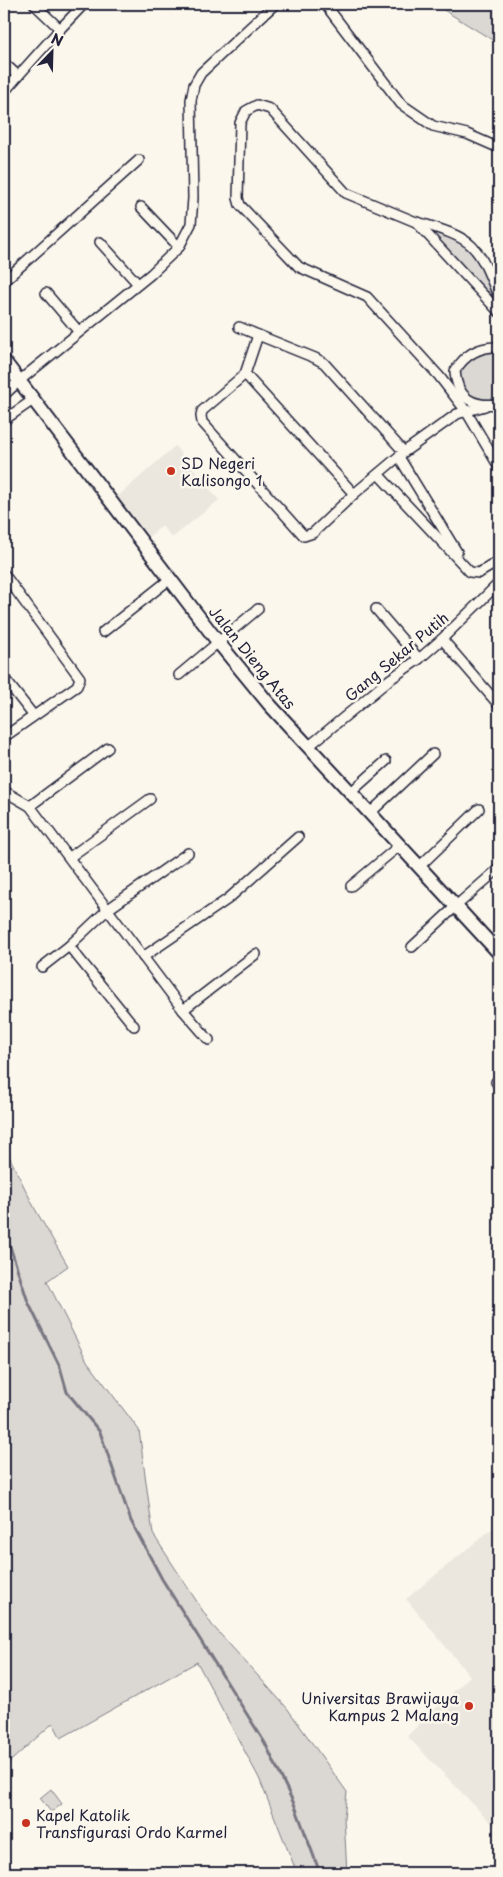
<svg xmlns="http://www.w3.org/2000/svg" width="503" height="1877" viewBox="0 0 503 1877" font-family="'Playpen Sans',sans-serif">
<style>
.built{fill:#ebe7df}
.green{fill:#dbd8d3;stroke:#7e7d87}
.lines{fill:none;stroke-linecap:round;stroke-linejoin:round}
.stream{stroke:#787681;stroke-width:3}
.street-casing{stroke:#22223b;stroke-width:12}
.secondary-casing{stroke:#22223b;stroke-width:16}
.street{stroke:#fbf7ec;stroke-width:9}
.secondary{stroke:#fbf7ec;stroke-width:12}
.poi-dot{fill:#c8321e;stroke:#fbf7ec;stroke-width:2}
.labels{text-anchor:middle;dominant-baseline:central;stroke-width:5;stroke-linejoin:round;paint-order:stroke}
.poi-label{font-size:15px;fill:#22223b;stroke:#fbf7ec;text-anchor:start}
.street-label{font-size:15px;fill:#22223b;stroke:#fbf7ec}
</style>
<rect width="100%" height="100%" fill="#fbf7ec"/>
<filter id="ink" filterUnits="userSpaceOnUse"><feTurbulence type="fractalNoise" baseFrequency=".02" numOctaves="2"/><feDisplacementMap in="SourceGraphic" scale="10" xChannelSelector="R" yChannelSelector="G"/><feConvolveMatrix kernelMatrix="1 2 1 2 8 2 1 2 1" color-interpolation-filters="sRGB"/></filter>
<g filter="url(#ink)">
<g class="built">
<path d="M175,446L219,500L172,538L162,526L147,538L117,497Z"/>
<path d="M499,1523V1831L407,1736L470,1676L406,1599Z"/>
</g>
<g class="green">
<path d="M434,4H499V44Z"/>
<path d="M435,233C459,231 474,254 484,273C487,279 490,285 491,291L489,292L486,290L435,236Z"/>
<path d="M487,353H499V398C487,401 477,398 466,392L459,376C465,363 474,357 487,353Z"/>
<path d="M4,1146L35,1209L68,1266L47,1281L87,1361L139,1430L153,1534L212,1625L287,1708L347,1792L344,1818L347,1873H297L259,1778L197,1662L61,1738L53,1723L4,1767V1641L10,1636L4,1625V1381L8,1378L4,1373Z"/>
<path d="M51,1789L62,1804L51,1812L40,1798Z"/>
</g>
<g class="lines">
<path class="stream" d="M4,1228L28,1302L60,1367L67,1392L100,1432L131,1521L162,1579L265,1743L295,1806L320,1873"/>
<g class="street-casing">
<g id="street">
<path d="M34,4L60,29L84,4"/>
<path d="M325,4L401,104L433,126L467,134L499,148"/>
<path d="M4,63L18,76L60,29"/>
<path d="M4,92L18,76"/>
<path d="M141,207L179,247"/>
<path d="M417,222C475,239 477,243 499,298"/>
<path d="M100,242L138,284"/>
<path d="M4,281L139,160"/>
<path d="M46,293L79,332"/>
<path d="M499,312L416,222L346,193L270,109L257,105L246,111L240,123L238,198L240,205L299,267L367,297L439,376L466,411L499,467"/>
<path d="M239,327L258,335"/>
<path d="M499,347C479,346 465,354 455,371C457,399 473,407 499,404"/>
<path d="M245,374L354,494"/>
<path d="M4,395L19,381L151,274L179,247L191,224L193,198L191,100L194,85L201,73L275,4"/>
<path d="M4,420L33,400"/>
<path d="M404,452L324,363L315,358L258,335L245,374L202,411L201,416L202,422L304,536L313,533L354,494L404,452L457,414L485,406"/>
<path d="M399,457L457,552"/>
<path d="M378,474L470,572L479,573L499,561"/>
<path d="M4,574L80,678L77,686L4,737"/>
<path d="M376,609L419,659"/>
<path d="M103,632L170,579"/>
<path d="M442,639L498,704"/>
<path d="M179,675L258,609"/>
<path d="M4,678L33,715"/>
<path d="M308,747L389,680L419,659L442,639L499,583"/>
<path d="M4,791L30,806L183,1010L209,1040"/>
<path d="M350,793L386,761"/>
<path d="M30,806L108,748"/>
<path d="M369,814L433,754"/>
<path d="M70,857L150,799"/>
<path d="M419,867L479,809"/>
<path d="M351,886L399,846"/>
<path d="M69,946L134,1026"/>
<path d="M412,947L456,906L496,871"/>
<path d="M143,957L228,899L298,837"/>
<path d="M42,967L69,946L107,910L188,853"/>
<path d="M183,1010L256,954"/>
<path d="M496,1082L499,1079"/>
</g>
</g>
<g class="secondary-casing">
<path id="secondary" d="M4,361L218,642L269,704L499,953"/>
</g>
<use href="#street" class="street"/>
<use href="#secondary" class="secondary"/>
</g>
</g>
<g class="poi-dot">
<circle cx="171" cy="471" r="5"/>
<circle cx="469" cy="1706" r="5"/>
<circle cx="26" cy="1823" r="5"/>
</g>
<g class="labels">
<g class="poi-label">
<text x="181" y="462">SD Negeri<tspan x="181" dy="17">Kalisongo 1</tspan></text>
<text x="459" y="1697" text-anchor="end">Universitas Brawijaya<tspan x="459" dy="17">Kampus 2 Malang</tspan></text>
<text x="36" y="1814">Kapel Katolik<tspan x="36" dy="17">Transfigurasi Ordo Karmel</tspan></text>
</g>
<g class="street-label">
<text transform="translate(396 656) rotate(-40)">Gang Sekar Putih</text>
<text transform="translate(253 657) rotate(51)">Jalan Dieng Atas</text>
</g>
</g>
<rect width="503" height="1877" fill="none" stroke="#fbf7ec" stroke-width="20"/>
<rect x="10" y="10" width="483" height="1857" fill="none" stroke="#22223b" stroke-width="2" filter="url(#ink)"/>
<g transform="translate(52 52) rotate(23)" stroke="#fbf7ec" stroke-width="4" paint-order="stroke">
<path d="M0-4L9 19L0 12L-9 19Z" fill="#22223b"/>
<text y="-8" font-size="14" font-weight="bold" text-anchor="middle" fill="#22223b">N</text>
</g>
</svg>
